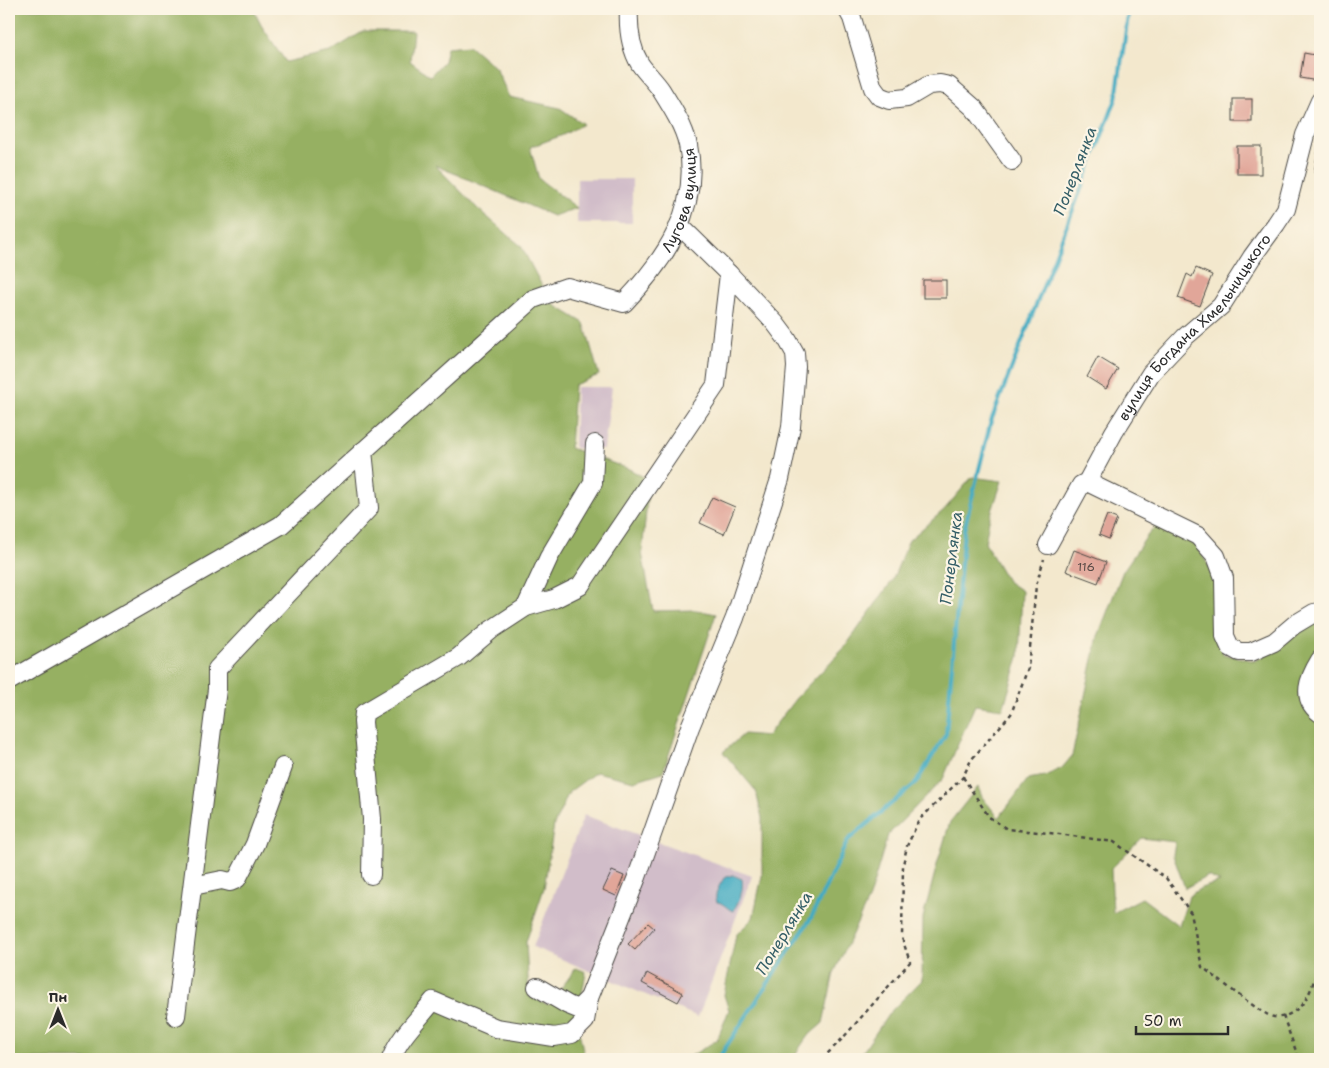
<svg xmlns="http://www.w3.org/2000/svg" width="1329" height="1068" viewBox="0 0 1329 1068" font-family="'Shantell Sans',sans-serif">
<style>
.industrial{fill:#d1bdc9}
.forest{fill:#96b062;stroke:#606e46;fill-rule:evenodd}
.water{fill:#42abc2;stroke:#366b76}
.lines{fill:none;stroke-linecap:round;stroke-linejoin:round}
.stream{stroke:#42abc2;stroke-width:4}
.building{fill:#e1a699}
.minor-casing{stroke:#494743;stroke-width:20}
.path{stroke:#494743;stroke-width:2.5;stroke-dasharray:4 4;stroke-linecap:butt}
.minor{stroke:#fff;stroke-width:18}
.labels{text-anchor:middle;dominant-baseline:central;stroke-width:4.5;stroke-linejoin:round;paint-order:stroke}
.number-label{font-size:12px;fill:#584a46}
.street-label{font-size:15px;fill:#2b2b2b;stroke:#fcf5e5}
.water-label{font-size:16px;font-style:italic;fill:#345e67;stroke:#fcf5e5}
</style>
<rect width="100%" height="100%" fill="#fcf5e5"/>
<filter id="ink" filterUnits="userSpaceOnUse"><feTurbulence type="fractalNoise" baseFrequency=".02" numOctaves="2"/><feDisplacementMap in="SourceGraphic" scale="10" xChannelSelector="R" yChannelSelector="G"/><feConvolveMatrix kernelMatrix="1 2 1 2 8 2 1 2 1" color-interpolation-filters="sRGB"/></filter>
<filter id="wash" filterUnits="userSpaceOnUse"><feTurbulence type="fractalNoise" baseFrequency=".0096" numOctaves="4" result="noise"/><feDisplacementMap in="SourceGraphic" scale="20" xChannelSelector="R" yChannelSelector="G"/><feGaussianBlur stdDeviation="1.12" result="paint"/><feColorMatrix in="noise" values="0 0 0 0 0 0 0 0 0 0 0 0 0 0 0 0 0 1.4 0 .05"/><feComposite in="paint" operator="in"/></filter>
<g filter="url(#wash)">
<rect width="100%" height="100%" fill="#f3e8cd"/>
<g class="industrial">
<rect x="577" y="179" width="55" height="44"/>
<path d="M576,387H612L604,449L574,448Z"/>
<path d="M584,815L752,876L698,1017L533,947Z"/>
</g>
<g class="forest">
<path d="M9,9H253L261,25L286,62L330,52L364,31H413L410,61L430,76L444,61L447,47L469,45L496,68L509,97L560,108L583,124L563,135L530,147L539,179L577,208L553,216L435,165L478,209L521,246L551,303L584,323L599,375L574,385L570,448L629,469L649,480L642,553L653,611L696,610L716,614L663,772L634,781L596,772L569,792L554,825L544,888L526,942L529,996L549,1005L576,968L586,972L577,1022L585,1059H9Z"/>
<path d="M972,477L1002,481L989,520L985,543L1007,581L1022,591L1019,657L1003,709L975,705L943,779L888,835L869,898L834,973L823,1023L807,1037L792,1059H686L717,1040L729,1010L724,995L736,935L753,918L762,876V818L756,791L723,752L744,734L767,736L796,698L845,647L892,581L909,540L944,510Z"/>
<path d="M1157,525L1196,545L1215,576L1223,654L1255,661L1320,619V653L1303,680L1320,717V1059H860V1056L890,1012L922,980L923,918L938,861L950,822L978,787L982,797L999,818L1028,779L1045,776L1062,768L1072,756L1098,636L1123,571L1147,536ZM1141,838L1175,842L1173,855L1185,888L1208,876L1220,882L1201,888L1189,896L1179,926L1142,898L1113,913L1111,869Z"/>
</g>
<path class="water" d="M733,875L742,879C744,891 739,902 733,911C727,909 724,903 717,902C713,894 720,885 724,878Z"/>
<g class="lines">
<path class="stream" d="M718,1059L811,918L848,840L916,783L946,734L964,530L991,421L1116,99L1129,9"/>
</g>
<g id="blocks">
<g class="building">
<path d="M1304,53L1320,56V70L1318,81L1300,78Z"/>
<rect x="1233" y="99" width="19" height="23"/>
<path d="M1319,143H1320V174L1314,173Z"/>
<rect x="1237" y="146" width="24" height="28"/>
<path d="M1196,268L1212,275L1200,306L1178,298L1187,274L1192,277Z"/>
<rect x="923" y="280" width="23" height="18"/>
<path d="M1098,357L1118,369L1106,389L1087,377Z"/>
<path d="M712,497L735,507L724,534L700,523Z"/>
<path d="M1107,515L1117,519L1109,539L1099,535Z"/>
<path d="M1074,550L1106,562L1098,583L1066,571Z"/>
<path d="M612,871L624,876L616,896L603,890Z"/>
<path d="M648,923L654,928L635,950L628,944Z"/>
<path d="M647,973L683,993L678,1002L642,983Z"/>
</g>
</g>
</g>
<g filter="url(#ink)">
<use href="#blocks" fill-opacity="0" stroke="#494743" stroke-width="1"/>
<g class="lines">
<g class="minor-casing">
<g id="minor">
<path d="M847,9L852,18L873,88L879,96L889,100L907,98L929,85L940,84L949,86L974,108L1012,161"/>
<path d="M1087,482L1198,536L1216,556L1224,578L1225,636L1230,647L1239,652H1251L1274,642L1294,625L1314,613L1320,612"/>
<path id="s1" d="M1048,545L1081,485L1087,482L1114,432L1151,373L1185,337L1221,306L1252,257L1276,224L1286,209L1305,135L1320,101"/>
<path d="M526,607L549,557L593,483L595,444"/>
<path d="M1320,660C1309,678 1300,698 1320,713"/>
<path id="s2" d="M9,681L281,525L533,299L567,287L624,303C665,260 701,208 688,145C684,126 671,106 661,90C655,81 646,73 640,64C630,47 628,27 629,9"/>
<path d="M371,875L372,819L363,722L364,713L459,657L491,630L526,607L554,599L580,586L716,385L729,274"/>
<path d="M193,886L222,880L230,882L237,879L255,844L283,767"/>
<path d="M537,987L568,1005L578,1009L589,998L637,877L690,727L735,618L780,479L791,427L796,367L795,353L787,339L775,323L729,274L679,225"/>
<path d="M176,1016L217,689V669L369,508L363,451"/>
<path d="M391,1059C400,1036 418,1020 433,1001L496,1028L554,1037L572,1034L585,1021L589,998"/>
</g>
</g>
<g class="path">
<path d="M963,777L989,817L1007,829L1059,834L1114,842L1166,878L1191,913L1202,967C1215,976 1263,1016 1274,1017C1286,1019 1300,1009 1306,999C1312,989 1316,974 1320,963"/>
<path d="M1283,1016L1299,1059"/>
<path d="M822,1059L842,1039L910,962L902,938L903,865L907,846L919,820L963,777L971,760L1011,714L1028,668L1036,585L1044,559"/>
</g>
<use href="#minor" class="minor"/>
</g>
</g>
<g class="labels">
<g class="number-label">
<text x="1086" y="567">116</text>
</g>
<g class="street-label">
<text stroke="none"><textPath href="#s2" startOffset="868">Лугова вулиця</textPath></text>
<text stroke="none"><textPath href="#s1" startOffset="265">вулиця Богдана Хмельницького</textPath></text>
</g>
<g class="water-label">
<text transform="translate(1075 171) rotate(-69)">Понерлянка</text>
<text transform="translate(951 558) rotate(-83)">Понерлянка</text>
<text transform="translate(784 933) rotate(-59)">Понерлянка</text>
</g>
</g>
<rect width="1329" height="1068" fill="none" stroke="#fcf5e5" stroke-width="30"/>
<g transform="translate(58 1010)" stroke="#fcf5e5" stroke-width="4" paint-order="stroke">
<path d="M0-4L9 19L0 12L-9 19Z" fill="#2b2b2b"/>
<text y="-8" font-size="14" font-weight="bold" text-anchor="middle" fill="#2b2b2b">Пн</text>
</g>
<path d="M1136 1026v8h92v-8" fill="none" stroke="#2b2b2b" stroke-width="2.5"/>
<text x="1144" y="1026" font-size="15" fill="#2b2b2b" stroke="#fcf5e5" stroke-width="4" paint-order="stroke">50 m</text>
</svg>
